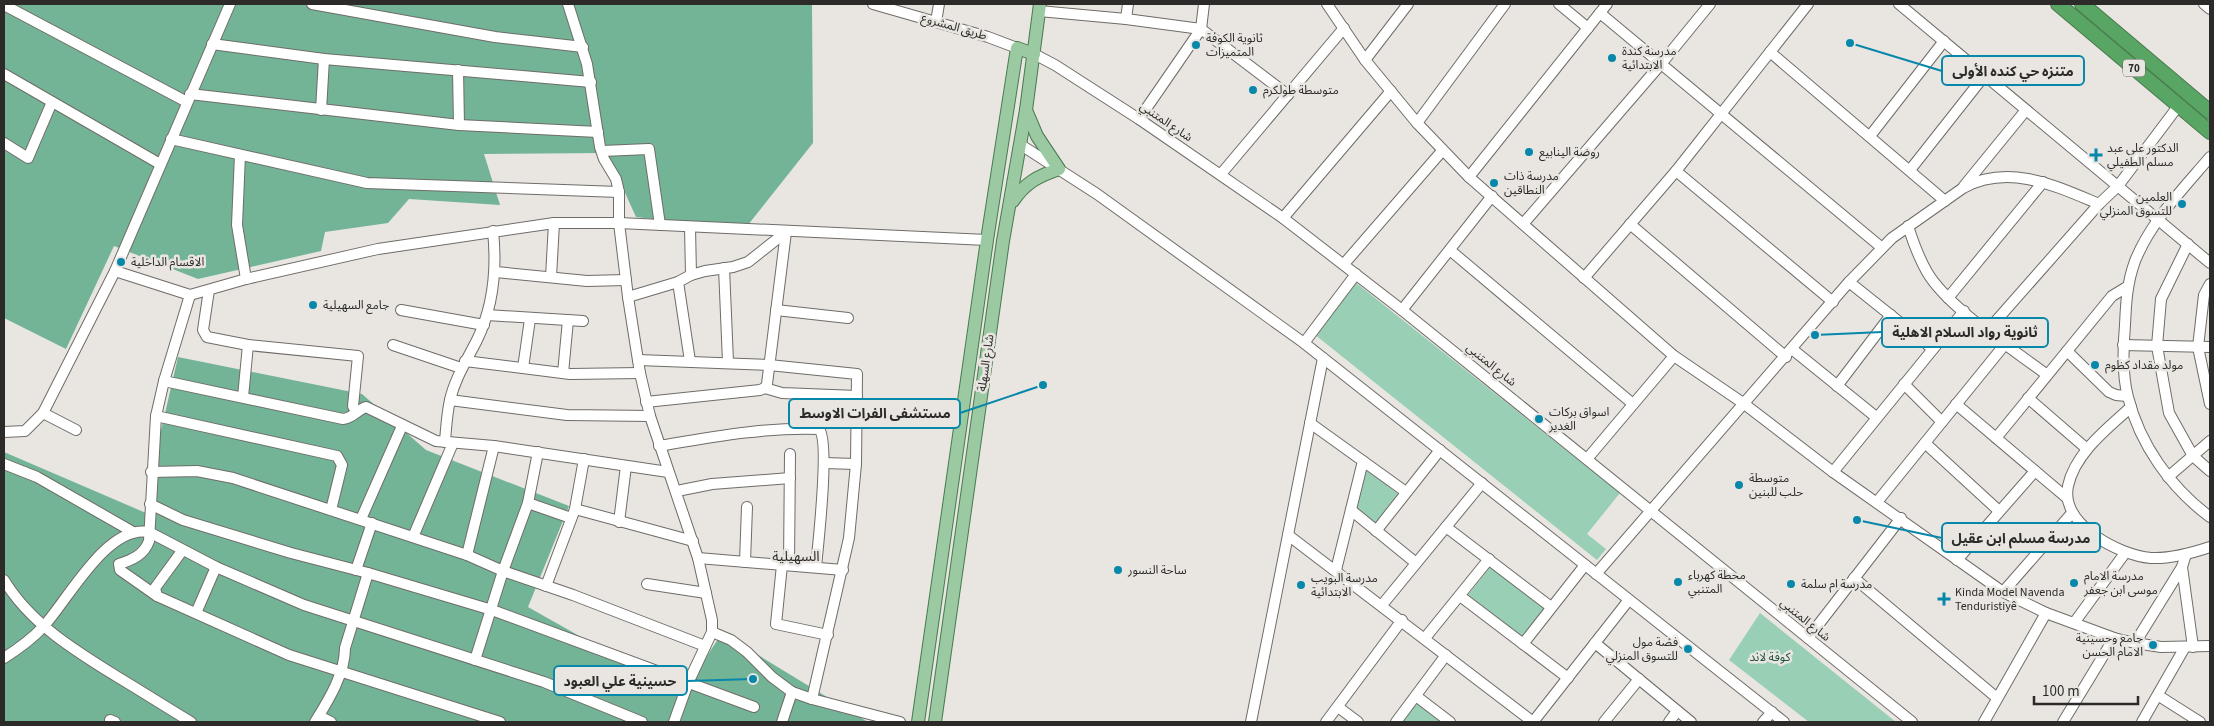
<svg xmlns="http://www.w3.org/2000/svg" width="2214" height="726" viewBox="0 0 2214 726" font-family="'Source Sans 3','Noto Sans Arabic',sans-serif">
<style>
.green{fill:#99cfb5}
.forest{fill:#73b497}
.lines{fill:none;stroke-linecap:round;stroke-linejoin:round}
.minor-casing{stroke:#6f6c68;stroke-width:12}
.major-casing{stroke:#497a4f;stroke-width:14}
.highway-casing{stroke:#497a4f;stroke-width:16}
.minor{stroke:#fff;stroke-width:10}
.major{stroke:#9bc9a1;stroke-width:12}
.highway{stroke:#59a563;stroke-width:14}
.poi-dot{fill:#0787aa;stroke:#e9e6e2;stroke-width:2}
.labels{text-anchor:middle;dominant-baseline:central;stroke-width:5;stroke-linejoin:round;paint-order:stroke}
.shield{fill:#e9e6e2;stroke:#656360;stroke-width:1}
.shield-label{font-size:11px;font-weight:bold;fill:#2c2b29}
.street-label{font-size:12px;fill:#2c2b29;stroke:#e9e6e2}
.poi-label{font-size:12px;fill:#2c2b29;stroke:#e9e6e2;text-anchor:start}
.park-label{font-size:12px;fill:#1c503b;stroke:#e9e6e2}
.neighbourhood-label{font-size:14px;fill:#2c2b29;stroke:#e9e6e2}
.leader{fill:none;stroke:#0787aa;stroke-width:2}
.callout-dot{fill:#0787aa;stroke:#e9e6e2;stroke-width:2}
.callout{fill:#e9e6e2;stroke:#0787aa;stroke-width:2}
.callout-label{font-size:14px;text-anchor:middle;font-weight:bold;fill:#2c2b29}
</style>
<rect width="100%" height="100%" fill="#e9e6e2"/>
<g class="green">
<path d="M1355,282L1620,493L1587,534L1606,549L1597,560L1314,334Z"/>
<path d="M1364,467L1398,494L1375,524L1355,508Z"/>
<path d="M1491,566L1545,609L1522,638L1468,595Z"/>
<path d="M1760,613L1896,722H1809L1729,660Z"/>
<path d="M1417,703L1441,722H1402Z"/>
</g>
<g class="forest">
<path d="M4,4H812L813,143L744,230L636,217L607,153L484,154L500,205L409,199L388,223L325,232L321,251L198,279L114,246L66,349L4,318Z"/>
<path d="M178,357L362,394L426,450L569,506L528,607L682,694L722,633L868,722H4V452L146,513L157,448Z"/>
</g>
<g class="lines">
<g class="minor-casing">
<g id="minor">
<path d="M312,4L495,37L583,47"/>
<path d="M568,4L587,64L600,147L604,159L616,179L619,192V223L628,297L640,373L650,416L698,558L712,620V632L688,683L674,722"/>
<path d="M873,4L988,37L1017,48"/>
<path d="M1327,4L1365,60L1417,123L1469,177L1674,356L1743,403L1833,472L2003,592L2046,613L2114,638L2135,643L2161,647L2210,646"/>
<path d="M1559,4L1588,28"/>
<path d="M1899,4L2210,263"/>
<path d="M2204,4L2210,9"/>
<path d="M4,5L187,102"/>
<path d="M1039,11L1126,19L1201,29L1288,95"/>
<path d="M1600,13L1881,247"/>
<path d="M1126,19L1128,4"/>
<path d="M936,22L939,4"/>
<path d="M212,44L324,59L591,82"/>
<path d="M1770,52L1945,201"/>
<path d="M1034,54L1055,65L1139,119L1283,218L1402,310L1912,722"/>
<path d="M1365,60L1408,4"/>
<path d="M458,70L459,125"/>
<path d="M4,74L160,164"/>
<path d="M190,94L459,125L598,132"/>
<path d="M321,110L324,59"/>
<path d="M1139,119L1201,29L1204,4"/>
<path d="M1417,123L1505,4"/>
<path d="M1870,136L1944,41"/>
<path d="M171,139L367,183L619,192"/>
<path d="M4,143L28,158L52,102"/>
<path d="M1021,145L1097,194L1304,343L1784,722"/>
<path d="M602,151L649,149L660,225"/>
<path d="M240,155L237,225L246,279"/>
<path d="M2210,157C2183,189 2151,221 2135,261C2127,283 2126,302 2125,325C2123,348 2122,375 2128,397C2140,445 2171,488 2210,517"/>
<path d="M1910,170L1985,75"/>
<path d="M1676,171L1833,302"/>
<path d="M1221,174L1344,28"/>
<path d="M1469,177L1607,4"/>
<path d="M1964,186L2026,110"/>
<path d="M1283,218L1391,91"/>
<path d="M1523,224L1661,64L1710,4"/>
<path d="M1630,224L1786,357"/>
<path d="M1908,226C1913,242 1919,258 1927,272C1948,308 2013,349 2047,375"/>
<path d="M690,227L691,275"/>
<path d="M2188,244L2161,299L2157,346L2169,413L2193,456L2210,471"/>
<path d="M1451,251L1633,404"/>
<path d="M1344,264L1442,151"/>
<path d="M724,268L728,362"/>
<path d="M115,271L190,295L246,279L378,249L554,223H619L987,240"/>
<path d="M496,272L587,281L626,280"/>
<path d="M551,277L554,223"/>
<path d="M1584,278L1676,171L1808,4"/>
<path d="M678,282L690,361"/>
<path d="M1849,282L1933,349"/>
<path d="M2210,284L2204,295L2198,347L2210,404"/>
<path d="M209,290L203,330L207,337L248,345L358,356L353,406L356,412"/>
<path d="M628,297L678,282L691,275L705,271L733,267L748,262L786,232"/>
<path d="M1948,298L2043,182"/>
<path d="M401,310L484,325"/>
<path d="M776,310L848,318"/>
<path d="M1402,310L1492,196"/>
<path d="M487,315L583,321"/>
<path d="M1988,330L2099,204"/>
<path d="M1304,343L1356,274"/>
<path d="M393,345L461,368"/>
<path d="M2123,345L2210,347"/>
<path d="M1792,349L1876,417"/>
<path d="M2067,351L2109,392L2116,395L2127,396"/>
<path d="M638,360L769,365L857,374L856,464L849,538L812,699"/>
<path d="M465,361L570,374L640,373"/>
<path d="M523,368L530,319"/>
<path d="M563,373L568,320"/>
<path d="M164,381L343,419C353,418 357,410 366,407L436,441L494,446L668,472"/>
<path d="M1904,384L1942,422"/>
<path d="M1837,386L1891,315"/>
<path d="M765,388L767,384L786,232"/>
<path d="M243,397L248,345"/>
<path d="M2028,398L2087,449"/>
<path d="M450,400L567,415L650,416"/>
<path d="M646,402L760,390L765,388L782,393L857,396"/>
<path d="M1956,404L2067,498"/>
<path d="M2131,407C2108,428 2075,453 2068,486C2060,524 2118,555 2151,558C2171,559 2192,553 2210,547"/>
<path d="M43,413L76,430"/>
<path d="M156,416L337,456L342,465L331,510"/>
<path d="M1310,423L1406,492"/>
<path d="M4,432L25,431L43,413L115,271L230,4"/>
<path d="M1996,438L2112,296L2127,287"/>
<path d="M445,442C446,428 447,413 450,400C455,378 467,360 477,340C494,305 497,269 493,231"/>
<path d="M1925,443L1999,511"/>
<path d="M659,446C712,437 765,427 819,429C830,441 818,545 816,567"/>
<path d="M1587,459L1674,356"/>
<path d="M824,463L856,464"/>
<path d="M4,464L37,477L133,532"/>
<path d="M151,472L197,471L233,478L467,555L503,571L573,595L705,646"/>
<path d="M1833,472L1964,311"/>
<path d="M2168,477L2210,441"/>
<path d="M677,491L712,484L790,478"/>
<path d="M1877,502L2006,343"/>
<path d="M528,503L571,518"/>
<path d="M150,504L183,520L291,553L368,573L492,610L754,707"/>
<path d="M575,509L693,541"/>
<path d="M1351,510L1416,563"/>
<path d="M361,519L402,426"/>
<path d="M619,522L626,466"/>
<path d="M1446,527L1551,607"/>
<path d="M1376,531L1440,450"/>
<path d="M1288,535L1533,722"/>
<path d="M413,537L453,443"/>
<path d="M182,551L155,588L157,596L289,655L500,722"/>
<path d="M2186,554L2182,567L2193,647"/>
<path d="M467,555L494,446"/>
<path d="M698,558L843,570"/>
<path d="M1957,560L2035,471"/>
<path d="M745,562L747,507"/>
<path d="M782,565L776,624L828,635"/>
<path d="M789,565L790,454"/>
<path d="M356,570L372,523"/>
<path d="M1336,570L1363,461"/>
<path d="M1596,574L1849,282L1892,238L1963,188C2009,163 2056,186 2099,204L2118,186L2179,105"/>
<path d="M1854,578L1997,698"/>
<path d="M4,580C30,623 74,650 116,676C141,691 166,707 191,722"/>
<path d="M647,584L706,593"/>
<path d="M546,586L575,509L584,459"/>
<path d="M2003,592L2072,513"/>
<path d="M157,596L120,570L119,564C132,560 144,555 149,541L156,416L164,381L190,295"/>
<path d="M1460,596L1568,678"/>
<path d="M1382,605L1482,483"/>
<path d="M196,613L216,567"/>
<path d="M2074,623L2125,553"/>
<path d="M712,632L731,640L747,652L772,677L792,692L812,699L900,722"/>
<path d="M1425,638L1489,559"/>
<path d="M1808,638L1901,518"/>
<path d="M1595,643L1691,722"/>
<path d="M2135,643L2182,567"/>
<path d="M1523,644L1585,565"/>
<path d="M4,658C18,649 32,639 43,627C68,600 107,524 149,532L216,567L304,605L544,682L642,722"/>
<path d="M475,660L503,571L528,503L538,452"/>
<path d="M1416,696L1450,722"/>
<path d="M2159,696L2200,722"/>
<path d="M1338,707L1358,722"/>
<path d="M319,716L331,722"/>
<path d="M110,720L115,722"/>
<path d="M315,722C328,701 345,674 345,648L368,573"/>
<path d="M782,722L792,692"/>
<path d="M1251,722L1323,358"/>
<path d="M1326,722L1402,620"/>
<path d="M1396,722L1446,655"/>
<path d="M1533,722L1628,601"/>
<path d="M1604,722L1639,679"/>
<path d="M1669,722L1677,711"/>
<path d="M1763,722L1772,712"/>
<path d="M1984,722L2046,613"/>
<path d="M2063,722L2114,638"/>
<path d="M2142,722L2185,647"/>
</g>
</g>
<g class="major-casing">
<g id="major">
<path d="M1013,201C1025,183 1038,176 1059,169L1037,136L1026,110"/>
<path d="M918,722L987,240L1017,48L1034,54"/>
<path d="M935,722L1003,241L1026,110L1040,4"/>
</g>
</g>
<g class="highway-casing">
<g id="highway">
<path d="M2058,4L2210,132"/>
<path d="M2082,4L2210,112"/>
</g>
</g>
<use href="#minor" class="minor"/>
<use href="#major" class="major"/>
<use href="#highway" class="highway"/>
</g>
<g class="poi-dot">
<circle cx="1196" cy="45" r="5"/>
<circle cx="1612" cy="58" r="5"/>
<circle cx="1253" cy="90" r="5"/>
<circle cx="1529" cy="152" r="5"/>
<path d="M2093.5 147.5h5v5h5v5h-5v5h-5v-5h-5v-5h5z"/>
<circle cx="1494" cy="183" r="5"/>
<circle cx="2182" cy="204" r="5"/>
<circle cx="121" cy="262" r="5"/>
<circle cx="313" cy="305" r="5"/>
<circle cx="2095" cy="365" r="5"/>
<circle cx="1539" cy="419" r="5"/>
<circle cx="1739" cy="485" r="5"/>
<circle cx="1118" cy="570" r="5"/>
<circle cx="1678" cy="582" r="5"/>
<circle cx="2074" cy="583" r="5"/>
<circle cx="1791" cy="584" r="5"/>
<circle cx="1301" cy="585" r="5"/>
<path d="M1941.5 591.5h5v5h5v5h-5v5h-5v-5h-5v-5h5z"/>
<circle cx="2153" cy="645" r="5"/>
<circle cx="1688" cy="649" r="5"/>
</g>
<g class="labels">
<rect class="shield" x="2123" y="59.5" width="22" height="17" rx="4"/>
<g class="shield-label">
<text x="2134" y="68">70</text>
</g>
<g class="street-label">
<text transform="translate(954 27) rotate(16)">طريق المشروع</text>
<text transform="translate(1166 122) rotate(34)">شارع المتنبي</text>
<text transform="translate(986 363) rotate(-82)">شارع السهلة</text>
<text transform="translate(1491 365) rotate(39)">شارع المتنبي</text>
<text transform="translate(1805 620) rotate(39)">شارع المتنبي</text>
</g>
<g class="poi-label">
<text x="1206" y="38">ثانوية الكوفة<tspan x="1206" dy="14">المتميزات</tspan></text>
<text x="1622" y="51">مدرسة كندة<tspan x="1622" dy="14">الابتدائية</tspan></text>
<text x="1263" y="90">متوسطة طولكرم</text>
<text x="2107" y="148">الدكتور علي عبد<tspan x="2107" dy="14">مسلم الطفيلي</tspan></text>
<text x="1539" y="152">روضة الينابيع</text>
<text x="1504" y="176">مدرسة ذات<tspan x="1504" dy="14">النطاقين</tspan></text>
<text x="2172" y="197" text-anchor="end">العلمين<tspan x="2172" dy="14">للتسوق المنزلي</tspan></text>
<text x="131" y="262">الاقسام الداخلية</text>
<text x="323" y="305">جامع السهيلية</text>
<text x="2105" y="365">مولد مقداد كظوم</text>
<text x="1549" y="412">اسواق بركات<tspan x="1549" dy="14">الغدير</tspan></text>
<text x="1749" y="478">متوسطة<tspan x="1749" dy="14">حلب للبنين</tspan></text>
<text x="1128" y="570">ساحة النسور</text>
<text x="1688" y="575">محطة كهرباء<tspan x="1688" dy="14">المتنبي</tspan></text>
<text x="2084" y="576">مدرسة الامام<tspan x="2084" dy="14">موسى ابن جعفر</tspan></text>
<text x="1311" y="578">مدرسة البويب<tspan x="1311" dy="14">الابتدائية</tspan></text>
<text x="1801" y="584">مدرسة ام سلمة</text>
<text x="1955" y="592">Kinda Model Navenda<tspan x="1955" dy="14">Tenduristiyê</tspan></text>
<text x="2143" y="638" text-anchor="end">جامع وحسينية<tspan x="2143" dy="14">الامام الحسن</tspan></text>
<text x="1678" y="642" text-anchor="end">فضة مول<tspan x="1678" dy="14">للتسوق المنزلي</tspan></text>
</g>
<g class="park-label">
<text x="1770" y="657">كوفة لاند</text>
</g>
<g class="neighbourhood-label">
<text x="796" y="557">السهيلية</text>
</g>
</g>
<path class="leader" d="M1850 43L1942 71M1815 335L1882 332M1043 385L960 413M1857 520L1942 538M753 679L687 681"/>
<g class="callout-dot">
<circle cx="1850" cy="43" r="5"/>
<circle cx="1815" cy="335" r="5"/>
<circle cx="1043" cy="385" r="5"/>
<circle cx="1857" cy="520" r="5"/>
<circle cx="753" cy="679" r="5"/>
</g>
<g class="callout">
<rect x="1942" y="56" width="142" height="29" rx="5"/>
<rect x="1882" y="318" width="166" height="29" rx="5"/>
<rect x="789" y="399" width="171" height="29" rx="5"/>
<rect x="1942" y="523" width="158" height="29" rx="5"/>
<rect x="554" y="666" width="133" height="29" rx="5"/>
</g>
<g class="callout-label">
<text x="2013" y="76">متنزه حي كنده الأولى</text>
<text x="1965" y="337">ثانوية رواد السلام الاهلية</text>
<text x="875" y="418">مستشفى الفرات الاوسط</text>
<text x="2021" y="543">مدرسة مسلم ابن عقيل</text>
<text x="620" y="686">حسينية علي العبود</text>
</g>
<rect width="2214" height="726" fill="none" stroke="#2c2b29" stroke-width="10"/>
<path d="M2034 696v8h104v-8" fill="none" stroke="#2c2b29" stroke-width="2.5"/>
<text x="2042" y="696" font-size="15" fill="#2c2b29" stroke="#e9e6e2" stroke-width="4" paint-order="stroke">100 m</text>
</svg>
